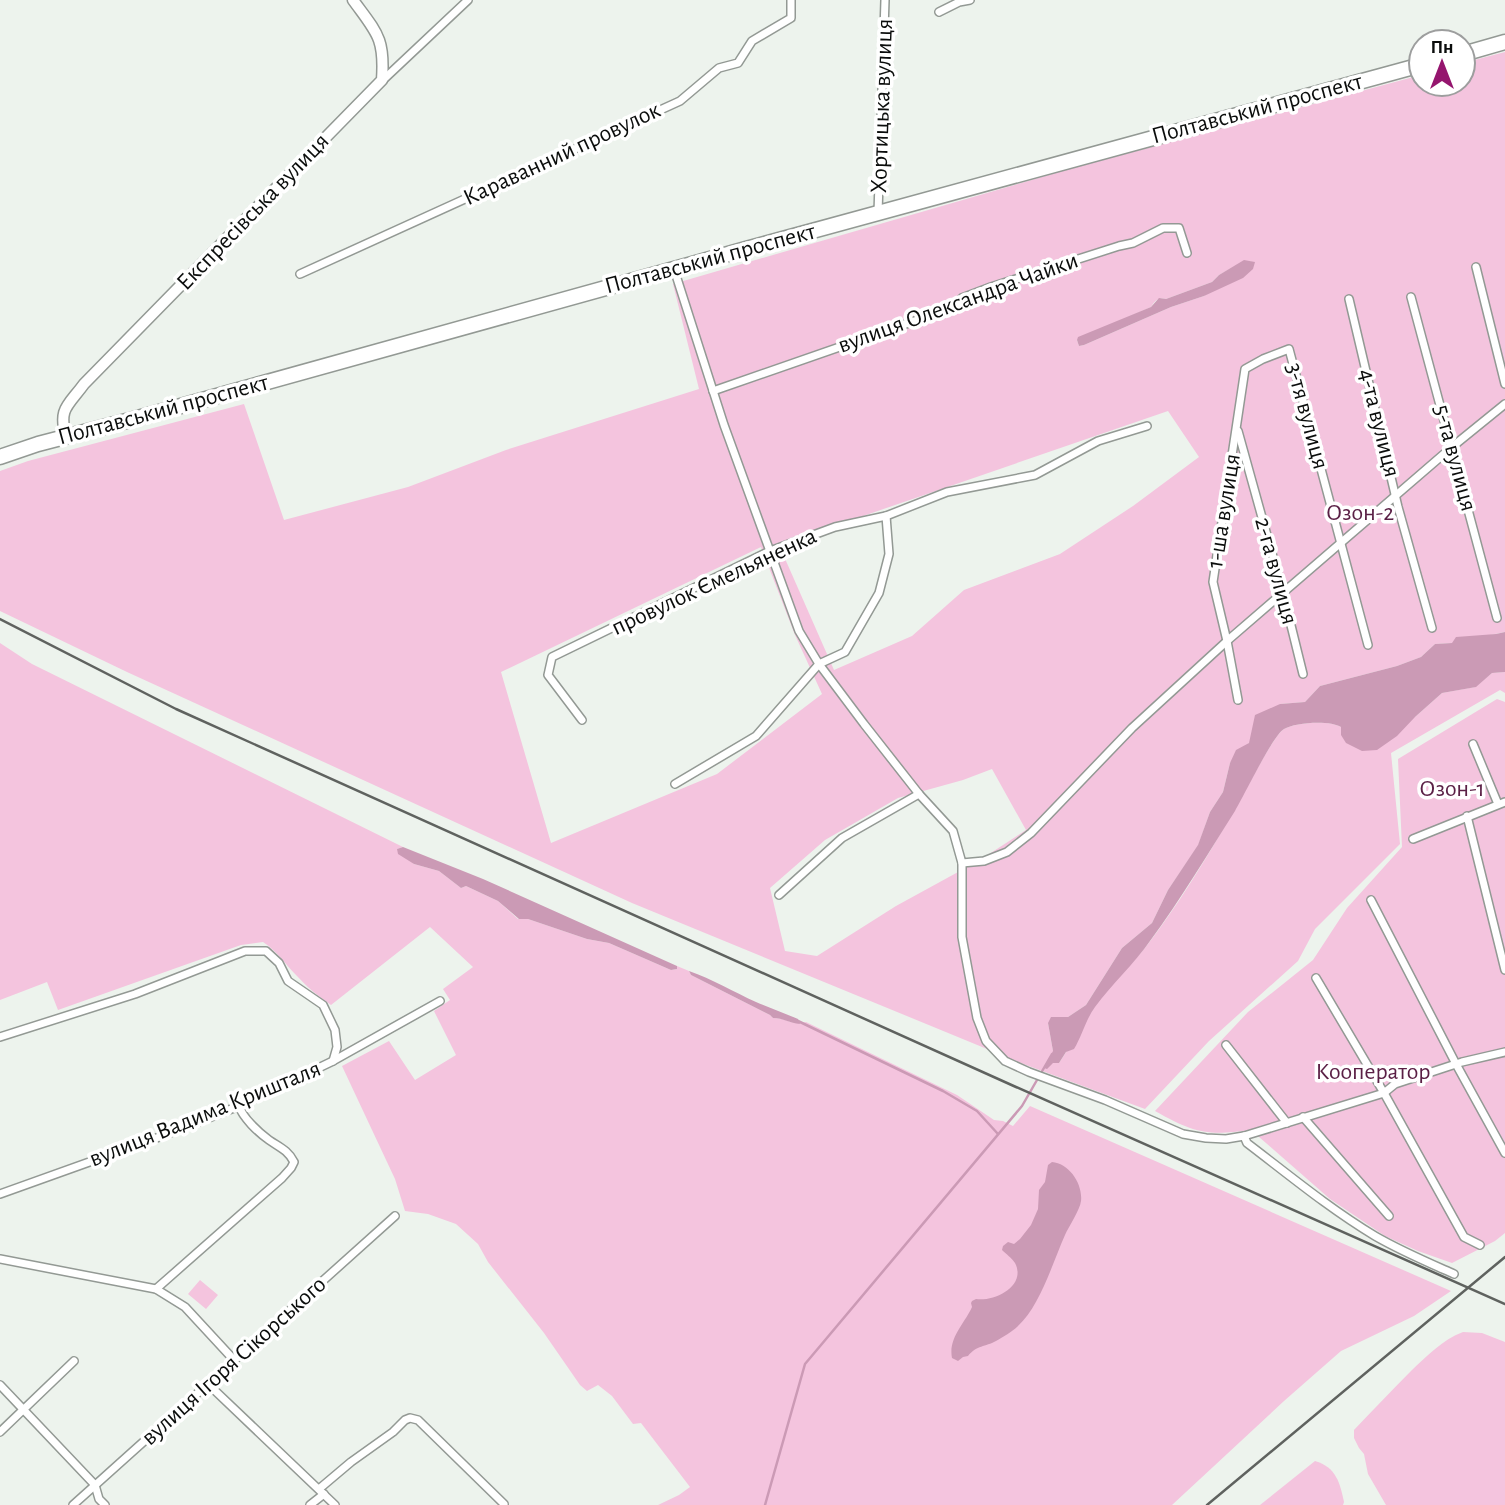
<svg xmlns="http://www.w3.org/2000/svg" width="1505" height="1505" viewBox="0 0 1505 1505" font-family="'Alegreya Sans',sans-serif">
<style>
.green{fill:#f4c4de;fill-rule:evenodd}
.water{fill:#cb9ab5}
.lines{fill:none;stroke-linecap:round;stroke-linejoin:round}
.stream{stroke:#cb9ab5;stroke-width:2.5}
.street-casing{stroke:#939994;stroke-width:10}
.secondary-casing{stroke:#939994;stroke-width:13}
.highway-casing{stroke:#939994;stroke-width:17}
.street{stroke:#fff;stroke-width:7}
.secondary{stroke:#fff;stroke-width:10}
.highway{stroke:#fff;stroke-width:14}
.rail{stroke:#5f625f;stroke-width:2.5}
.labels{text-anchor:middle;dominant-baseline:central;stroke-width:7;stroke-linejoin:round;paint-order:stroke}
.street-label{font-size:24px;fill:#0b0d0c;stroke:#fff}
.park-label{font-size:24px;fill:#5a1f45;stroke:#fff}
</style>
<rect width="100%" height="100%" fill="#edf3ed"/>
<g class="green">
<path d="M1505,52V632L1452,643L1435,644L1421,657L1397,666L1320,686L1305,702L1280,704L1249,743L1230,763L1223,792L1210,812L1198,846L1168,890L1152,923L1122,948L1086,1005L1068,1017L1048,1023L1053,1051V1063H1059C1071,1045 1082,1027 1093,1009C1108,986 1131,966 1148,944C1178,905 1204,862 1229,819C1239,804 1273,735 1284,729C1295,722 1331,720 1341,727L1415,717L1442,693L1475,687L1492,673L1505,672V693L1500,690L1391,753L1400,844L1315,929L1298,961L1209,1041L1145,1109L1026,1065L632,903L127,672L0,611V471L28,461L244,404L284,520L408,487L506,450L699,389L673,284L1066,170L1421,75V84H1463V63ZM1244,261H1251L1204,296L1171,307L1084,345L1079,346L1077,340L1151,307C1155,301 1157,297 1166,299L1212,282L1219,275ZM1168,411L1199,457L1133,506L1060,554L964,590L912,636L834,670L779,545ZM761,547L795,635L822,694L717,774L551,843L501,672ZM992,769L1026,830L980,860L896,906L817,956L785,951L770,888L825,840L898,798L963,780Z"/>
<path d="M0,643L32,664L403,847L397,849L414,864L439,871L461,888L466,886L498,901L518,919H528L587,939L609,943L671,970L677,969V966L689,971L691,975L770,1015L773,1018C787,1018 792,1026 806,1022L957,1095L994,1120L1003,1121L1013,1126L1030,1106L1451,1291L1414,1316L1341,1351L1284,1401L1172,1505H658L679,1495L690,1487L641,1423L633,1424L612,1396L598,1385L587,1391L580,1385L544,1333L488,1262L478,1244L456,1224L428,1214L405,1211L395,1179L342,1066L389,1041L415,1080L456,1055L434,1011L450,1000L443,989L473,967L430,927L331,1005C318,996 307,987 296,975C285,964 277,951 263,942L241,945L58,1010L47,982L0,1000Z"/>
<path d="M1497,699L1505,702V1233L1495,1241L1452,1263L1418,1251L1385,1236L1330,1199L1251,1130C1207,1136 1194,1133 1155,1111L1248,1012L1313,960L1347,908L1402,847L1398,759Z"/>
<path d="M200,1280L218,1295L206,1309L188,1294Z"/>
<path d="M1463,1332L1482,1333L1505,1342V1505H1386L1368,1474L1364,1454L1359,1448L1354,1438V1430C1373,1410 1392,1390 1411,1371C1427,1356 1442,1340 1463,1332Z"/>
<path d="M1315,1461C1336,1467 1340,1483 1344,1502L1343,1505H1260Z"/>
</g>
<g class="water">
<path d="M1244,260L1255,262L1253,269L1243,278L1204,296L1171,307L1084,345L1079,346L1077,340L1078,337L1151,307L1159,298L1166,299L1212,282L1219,275Z"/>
<path d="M1505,632V672L1492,673L1476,687L1442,693L1415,717L1397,736L1377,750L1362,751L1346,743L1341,735V727C1331,720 1295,722 1284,729C1273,735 1244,796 1235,811C1207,855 1181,899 1150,941C1134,964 1112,984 1095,1007C1086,1019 1082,1036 1074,1049L1066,1052L1059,1063H1053L1047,1069L1044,1068L1053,1051L1048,1023L1051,1017H1068L1086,1005L1122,948L1152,923L1168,890L1198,845L1210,812L1223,792L1230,763L1236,750L1249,743L1255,715L1280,704L1305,702L1320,686L1397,666L1421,657L1435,644L1452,643L1456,637L1496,634Z"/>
<path d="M403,847L483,879L677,966V969L671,970L609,943L587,939L528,919H519L498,901L466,886L461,888L439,871L414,864L398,854L397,849Z"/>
<path d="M689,971C712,979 734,992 756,1002C770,1008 784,1013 798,1019L800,1024C790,1023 783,1018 773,1018L770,1015L691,975Z"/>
<path d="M1052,1162C1069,1163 1083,1184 1081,1201C1080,1210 1069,1226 1065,1235C1053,1262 1040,1306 1018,1326C1012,1332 1003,1337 996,1341C985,1347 977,1345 968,1356L963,1357L958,1361L952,1358C948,1338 965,1323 972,1307L971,1303L972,1301L976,1299C994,1302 1027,1286 1015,1263C1012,1258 1006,1254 1002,1250L1003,1246L1008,1242L1014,1244L1020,1239L1031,1225L1038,1209L1039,1190L1045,1182L1048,1165Z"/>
</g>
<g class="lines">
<g class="stream">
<path d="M798,1021L943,1091L977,1111L998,1134"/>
<path d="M765,1505L805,1364L1022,1106L1052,1054"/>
</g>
<g class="street-casing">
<g id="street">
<path d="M939,12L959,2L970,0"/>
<path d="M383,80L468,0"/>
<path d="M878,213L885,0"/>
<path d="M1476,267L1505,384"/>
<path d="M674,269L724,425L799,631L819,664L864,724L919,794L953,831L962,863L984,861L1007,852L1031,833L1132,728L1227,641L1452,447L1505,404"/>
<path d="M300,274L680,101L719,68L738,63L752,41L791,18V0"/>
<path d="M1411,297L1497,618"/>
<path d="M1349,299L1398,507L1432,628"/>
<path d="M713,391L949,309L962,298L991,287L1119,246L1133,243L1163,228H1179L1187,253"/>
<path d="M1238,431L1283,593L1303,674"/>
<path d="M1238,700L1227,641L1213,582L1245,369L1263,359L1289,349L1368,645"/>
<path d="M582,720L548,675L552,657L770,551L835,527L886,516L947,492L1035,475L1098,441L1147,426"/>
<path d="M1473,744L1498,804"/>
<path d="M675,784L756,736L819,664L845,652L879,593L889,554L886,516"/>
<path d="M1467,816L1505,970"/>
<path d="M1413,839L1505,802"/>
<path d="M962,863V937L977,1018L986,1041L1005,1061L1029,1072L1105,1100L1183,1134L1206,1138L1226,1139L1244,1136L1384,1093L1395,1084L1462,1062L1505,1052"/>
<path d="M779,895L842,838L919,794"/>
<path d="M1371,900L1456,1064L1505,1153"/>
<path d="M1316,978L1384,1093L1464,1237L1480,1245"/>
<path d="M0,1037L135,994L245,951H266L279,963L288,981L323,1005L335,1030L337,1047L333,1061"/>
<path d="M1226,1045L1287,1123"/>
<path d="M1303,1117L1389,1216"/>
<path d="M1244,1136L1247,1143C1289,1175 1330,1209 1375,1236C1401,1251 1427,1262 1454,1274"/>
<path d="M0,1194L162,1136L239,1106L333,1061L440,1001"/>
<path d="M0,1259L156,1289L185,1307L234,1360"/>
<path d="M156,1289L282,1178L291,1168L294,1162C288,1150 279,1147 269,1140C258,1132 243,1118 239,1106"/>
<path d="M208,1384L335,1505"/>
<path d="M0,1385L95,1485L99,1499L105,1505"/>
<path d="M0,1432L74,1361"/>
<path d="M319,1489L351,1462L393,1432L405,1420L410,1418L418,1420L504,1504"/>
<path d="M73,1505L395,1216"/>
<path d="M310,1505L324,1494"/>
</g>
</g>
<g class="secondary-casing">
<path id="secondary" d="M66,437C58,408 68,406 84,384L382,80C385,38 377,33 353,0"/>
</g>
<g class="highway-casing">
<g id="highway">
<path d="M1463,54L1505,42"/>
<path d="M0,457L38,444L134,419L746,249L1421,65"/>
</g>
</g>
<use href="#street" class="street"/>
<use href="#secondary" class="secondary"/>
<use href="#highway" class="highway"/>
<g class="rail">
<path d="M0,619L176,709L1016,1087L1505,1304"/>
<path d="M1207,1505L1505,1257"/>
</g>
</g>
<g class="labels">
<g class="street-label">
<text transform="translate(882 106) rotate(-88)">Хортицька вулиця</text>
<text transform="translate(1257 109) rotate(-15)">Полтавський проспект</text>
<text transform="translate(562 154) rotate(-25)">Караванний провулок</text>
<text transform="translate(253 212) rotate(-46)">Експресівська вулиця</text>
<text transform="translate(710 259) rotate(-15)">Полтавський проспект</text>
<text transform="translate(958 303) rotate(-20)">вулиця Олександра Чайки</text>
<text transform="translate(163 410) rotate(-15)">Полтавський проспект</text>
<text transform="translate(1307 416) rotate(75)">3-тя вулиця</text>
<text transform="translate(1379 423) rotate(76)">4-та вулиця</text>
<text transform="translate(1455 458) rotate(75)">5-та вулиця</text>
<text transform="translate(1224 511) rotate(-81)">1-ша вулиця</text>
<text transform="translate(1276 571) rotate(75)">2-га вулиця</text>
<text transform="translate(714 582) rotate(-25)">провулок Ємельяненка</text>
<text transform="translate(205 1114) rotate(-22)">вулиця Вадима Кришталя</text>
<text transform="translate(234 1361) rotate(-42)">вулиця Ігоря Сікорського</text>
</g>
<g class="park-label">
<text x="1360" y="513">Озон-2</text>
<text x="1452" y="789">Озон-1</text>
<text x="1373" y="1072">Кооператор</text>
</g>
</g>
<g transform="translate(1442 63)"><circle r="33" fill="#ffffff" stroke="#9d9e9e" stroke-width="2"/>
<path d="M0-5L12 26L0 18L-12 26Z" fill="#95156e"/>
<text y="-10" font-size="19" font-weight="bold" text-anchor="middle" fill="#0b0d0c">Пн</text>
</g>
</svg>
